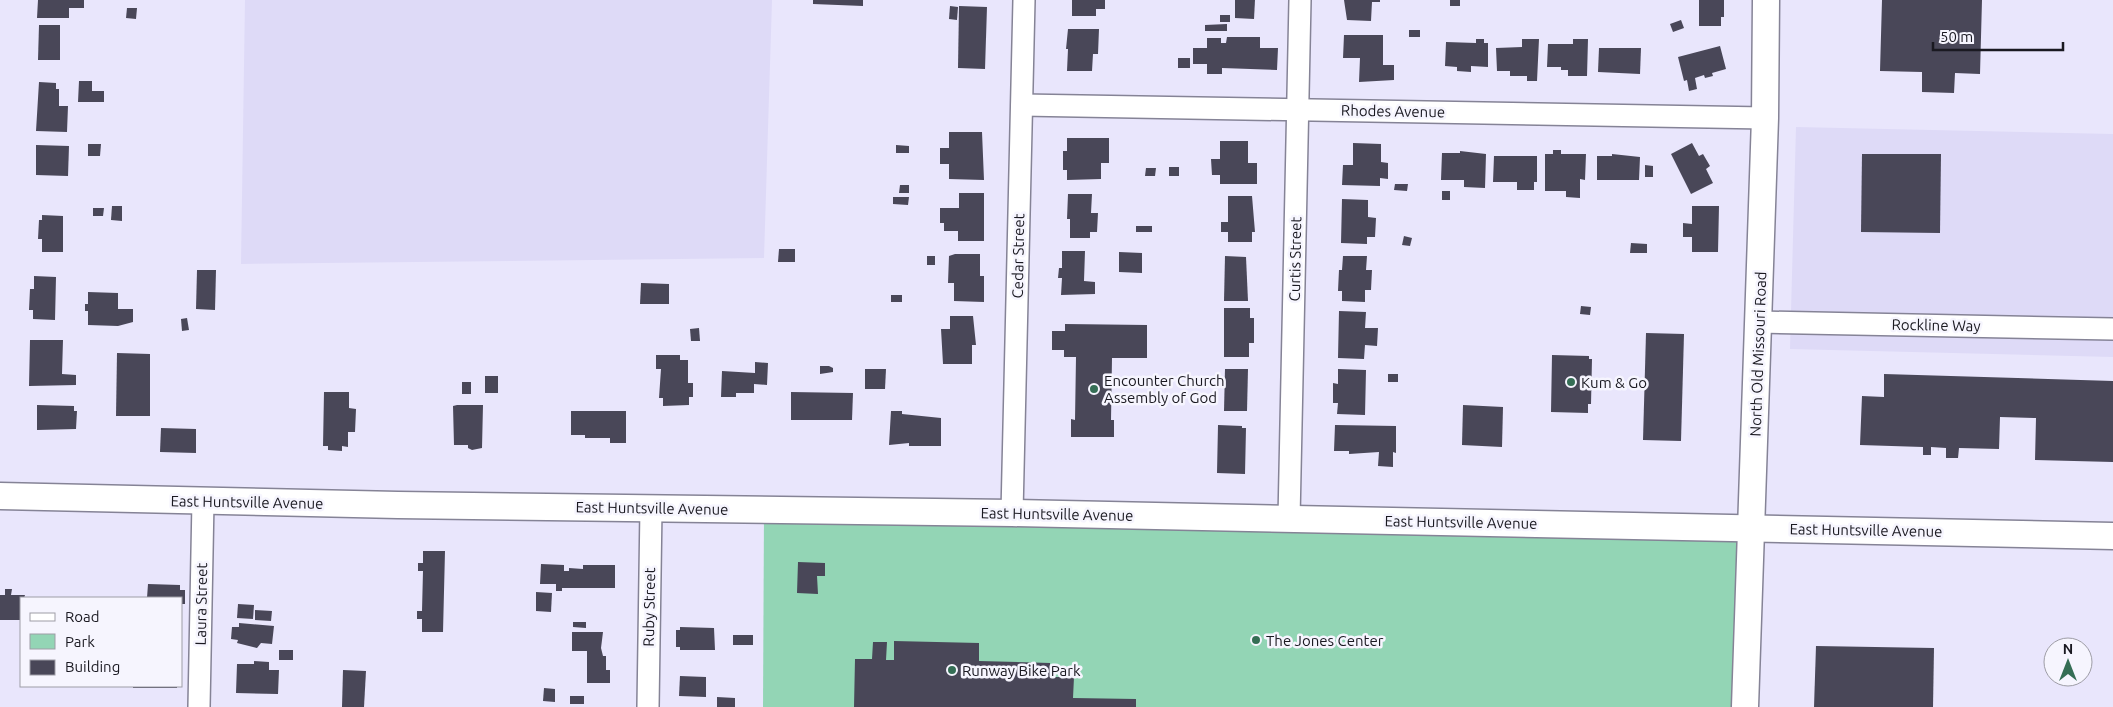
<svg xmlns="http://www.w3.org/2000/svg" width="2113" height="707" viewBox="0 0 2113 707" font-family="Ubuntu,sans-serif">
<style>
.built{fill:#dedaf7}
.green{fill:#93d5b5}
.building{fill:#494758}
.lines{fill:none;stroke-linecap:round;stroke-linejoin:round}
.minor-casing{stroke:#858396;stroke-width:24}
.major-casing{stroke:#858396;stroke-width:29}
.minor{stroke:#fff;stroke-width:21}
.major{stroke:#fff;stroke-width:26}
.poi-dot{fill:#356e55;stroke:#f6f5fe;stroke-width:2}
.labels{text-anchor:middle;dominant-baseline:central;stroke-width:5;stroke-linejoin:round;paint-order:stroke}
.street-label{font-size:15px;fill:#1a1921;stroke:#f6f5fe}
.poi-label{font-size:15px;fill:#1a1921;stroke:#f6f5fe;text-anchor:start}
</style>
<rect width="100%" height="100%" fill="#e9e6fc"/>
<g class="built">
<path d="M245,0H772L764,258L241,264Z"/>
<path d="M1796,127L2113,134V357L1790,349Z"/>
</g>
<path class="green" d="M764,511L1753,527L1745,707H763Z"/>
<g class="building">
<path d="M38,0H84V8H69V18H37Z"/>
<path d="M813,0H863V6L813,4Z"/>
<path d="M1072,0H1105V9H1096V16H1072Z"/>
<path d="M1235,0H1255L1254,19L1235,18Z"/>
<path d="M1344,0H1380V2H1372L1371,21L1347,20Z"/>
<rect x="1450" y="0" width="10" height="6"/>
<path d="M1699,0H1724V17H1721V26H1699Z"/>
<path d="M1882,0H1982L1980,74L1955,73L1954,93L1922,92V72L1880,71Z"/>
<path d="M950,6L958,7L957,20L949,19Z"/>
<path d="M959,6L987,7L985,69L958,68Z"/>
<path d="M127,8H137L136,19L126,18Z"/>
<rect x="1220" y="15" width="10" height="7"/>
<path d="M1681,20L1684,28L1673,32L1670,24Z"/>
<path d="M1227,24V31H1205V25Z"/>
<path d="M39,25H60V60H38Z"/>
<path d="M1068,29H1099L1098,54H1093L1092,71H1067L1068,49H1066Z"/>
<rect x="1409" y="30" width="11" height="7"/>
<path d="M1344,35H1383V65H1394V80L1359,82L1360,58H1343Z"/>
<path d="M1227,37H1260V48H1278L1277,70L1222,68V74H1207V64H1193V48H1207V38H1221V43H1226Z"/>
<path d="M1476,39H1484V43H1488V67L1471,66V72L1457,71V67L1445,66L1446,42L1476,43Z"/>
<path d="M1522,39H1539L1537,81H1527V76H1510V71H1497L1496,48L1522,47Z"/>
<path d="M1573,39H1588L1587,76H1568V70H1561V67H1547L1548,44H1573Z"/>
<path d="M1720,46L1726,69L1712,73L1713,76L1705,78L1704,75L1695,78L1697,89L1689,91L1687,80L1684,81L1678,57Z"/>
<path d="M1599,48H1641L1640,74L1598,72Z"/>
<rect x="1178" y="58" width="12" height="10"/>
<path d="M79,81H92V91H104V102H78Z"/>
<path d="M39,82L56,83V89H59V106H68L67,132L36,131Z"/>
<path d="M949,132H982L984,180L949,179V164H940V148H949Z"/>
<path d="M1067,138H1109V163H1101V179L1067,180V170H1063V151H1067Z"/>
<path d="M1220,141H1248V163H1257V184H1220V175H1212L1211,159H1220Z"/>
<path d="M1353,143L1381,144V162L1388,163V179L1380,178V186L1342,185L1343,165H1353Z"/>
<path d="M1692,143L1699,156L1703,154L1710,166L1706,169L1713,183L1691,194L1671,154Z"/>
<path d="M88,144H101L100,156H88Z"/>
<path d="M36,145L69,146L68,176L36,175Z"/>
<path d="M896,145L909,146V153H896Z"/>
<path d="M1553,150H1561V154H1586L1585,180L1580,179V198L1566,197V191H1545V154H1553Z"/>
<path d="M1460,151L1486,154L1485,188L1464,187V180H1441L1442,153H1460Z"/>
<path d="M1612,154L1640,157L1639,180H1597V156H1612Z"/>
<path d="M1862,154H1941L1940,233L1861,232Z"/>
<path d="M1494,156H1537V182H1534V190H1517V182H1493Z"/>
<path d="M1645,165L1653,166V177H1645Z"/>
<rect x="1169" y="167" width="10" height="9"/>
<path d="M1146,168H1156L1155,176H1145Z"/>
<path d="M1395,184H1408L1407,191L1394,190Z"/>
<path d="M900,185H909V193H899Z"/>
<rect x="1442" y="191" width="8" height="9"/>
<path d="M959,193H984V241H958V231H944V223H940V208H959Z"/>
<path d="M1068,194H1092L1091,213H1098L1097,232H1090V238H1070V219H1067Z"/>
<path d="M1228,196H1252L1255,232H1252V242H1228V232H1221V222H1228Z"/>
<path d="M893,197H909L908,205L893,204Z"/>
<path d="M1342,199L1368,200V217L1376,218L1375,237H1367V244L1341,243Z"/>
<path d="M112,206H122V221L111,220Z"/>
<path d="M1692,206H1719L1718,252H1692V237H1683V223L1692,224Z"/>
<path d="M93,208H104L103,216H93Z"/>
<path d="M42,215L63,216V252H42V239H38L39,220H42Z"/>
<rect x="1136" y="226" width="16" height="6"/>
<path d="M1404,236L1412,238L1410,246L1402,245Z"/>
<path d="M1631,243L1647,244V253H1630Z"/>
<path d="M779,249H795V262H778Z"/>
<path d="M1062,251H1085L1084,281L1095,282V294L1061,295L1062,278H1058L1059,268H1062Z"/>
<path d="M1119,252L1142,253V273L1119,272Z"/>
<path d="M955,254H980V276H984V302L954,301V283H948L949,256Z"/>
<rect x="927" y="256" width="8" height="9"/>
<path d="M1225,256L1246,257L1248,301H1224Z"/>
<path d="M1343,256H1367L1366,270H1372L1371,290H1365V302L1342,301V291H1338L1339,270H1342Z"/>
<path d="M197,270H216L215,310L196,309Z"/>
<path d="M34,276L56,277L55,320L33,319V310H29L30,289H34Z"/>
<path d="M641,283L669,284V304H640Z"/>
<path d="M88,292L118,293V309H133V322L118,326L88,325V311H85V304H88Z"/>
<rect x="891" y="295" width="11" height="7"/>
<path d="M1581,306L1591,307L1590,315L1580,314Z"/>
<path d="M1224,308H1250V318H1254V343H1249V357H1224Z"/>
<path d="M1339,311L1366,312L1365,328H1378L1377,346L1365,345L1364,359L1338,358Z"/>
<path d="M950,316H973L976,345H972V364H943L941,329H950Z"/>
<path d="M187,318L189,330L182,331L181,319Z"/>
<path d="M1065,324L1147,325V358H1112L1111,420H1114V437H1071V419L1075,420L1076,357H1064V350H1052V331H1065Z"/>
<path d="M699,328L700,341H691L690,329Z"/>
<path d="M1646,333L1684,334L1681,441L1643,440Z"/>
<path d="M30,340H63L62,374L76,375V385L29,386Z"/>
<path d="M117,353L150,354V416H116Z"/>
<path d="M656,355H680V360H688V383H693V397H689V405L663,406V398H659L661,369H656Z"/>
<path d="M1552,355L1589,356V359H1592L1591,404H1588V413L1551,412Z"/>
<path d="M755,362L768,363L767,385L754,384V393H736V397H721L722,371L755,373Z"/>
<path d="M820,366H829L833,368V372L820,374Z"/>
<path d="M865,369H886L885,389H865Z"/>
<path d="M1225,369H1248L1247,411H1224Z"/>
<path d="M1338,369L1366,370L1365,415L1337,414L1338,403H1333V383L1338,384Z"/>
<rect x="1388" y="374" width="10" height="8"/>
<path d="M1884,374L2113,381V462L2035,460L2036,418L2000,417L1999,449L1959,448L1958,458H1946V448L1931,447V455H1923V447L1860,445L1862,396L1884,397Z"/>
<rect x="485" y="376" width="13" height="17"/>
<rect x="462" y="382" width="9" height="12"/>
<path d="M324,392H349V408L356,409L355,432H348V447L342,446V451L328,450V446H323Z"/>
<path d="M791,392L853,393L852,420H791Z"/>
<path d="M37,405L74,406V411H77L76,429L37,430Z"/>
<path d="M457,405H483L482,448L472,450L468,448V445H454L453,406Z"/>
<path d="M1463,405L1503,407L1502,447L1462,445Z"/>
<path d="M571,411H626V443H610V438H585V435H571Z"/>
<path d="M891,411H902V414L941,418V446H909V443L889,445Z"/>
<path d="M1218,425L1242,426V428H1246L1245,474L1217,473Z"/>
<path d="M1335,425L1396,426V453L1393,452V467L1378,466L1379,452L1349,454V451H1334Z"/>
<path d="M161,428L196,429V453L160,452Z"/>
<path d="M423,551H445L443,632H422V619H417V611H422L423,571H418V563H423Z"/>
<path d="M798,562L825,563V576H817L818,594L797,593Z"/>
<path d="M541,564L564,565V571H569V568L583,569V565H615V588H562V591H556V584H540Z"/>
<path d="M148,584L180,585V590H185V604H181V598H147Z"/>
<path d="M5,589H12L11,595H25L24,598H21V620H0V595H5Z"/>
<path d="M536,592L552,593L551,612L536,611Z"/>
<path d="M238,604L254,605L253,619L237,618Z"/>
<path d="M255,610L272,611L271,621L255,620Z"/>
<path d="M573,622H586V628L573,627Z"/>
<path d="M239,623L274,626L272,644L261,643L257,648L237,643L238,640L231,639L232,627H239Z"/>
<path d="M680,627L714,628L715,650H680V647H676V630H680Z"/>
<path d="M572,632H603L601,648L603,656H606V670H610V683H587V651H572Z"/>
<rect x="733" y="635" width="20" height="10"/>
<path d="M894,641L979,643V661L1050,663V677H1074L1073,698L1136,699V707H854L855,659H872L873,642H887L886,660H894Z"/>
<path d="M1816,646L1934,648L1933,707H1814Z"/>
<rect x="279" y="650" width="14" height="10"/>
<path d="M254,661L269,662V670H279L278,694L236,693L237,664H254Z"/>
<path d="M343,670L366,671L364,707H342Z"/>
<path d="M680,676L706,677V697L679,696Z"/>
<rect x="133" y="686" width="44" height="2"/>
<path d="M544,688L555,689V702L543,701Z"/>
<rect x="570" y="696" width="14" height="8"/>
<path d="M717,697L735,698V707H717Z"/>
</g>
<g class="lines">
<g class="minor-casing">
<g id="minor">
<path d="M1022,105L1765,118"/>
<path d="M1759,322L2113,329"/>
<path d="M1012,513L1024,0"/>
<path d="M1289,519L1300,0"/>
<path d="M199,707L203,501"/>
<path d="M648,707L651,508"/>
</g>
</g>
<g class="major-casing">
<g id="major">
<path d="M0,496L398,505L1012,513L2113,536"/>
<path d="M1745,707L1765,118L1766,0"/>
</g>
</g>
<use href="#minor" class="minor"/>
<use href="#major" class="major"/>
</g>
<g class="poi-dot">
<circle cx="1571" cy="382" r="5"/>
<circle cx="1094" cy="389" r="5"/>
<circle cx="1256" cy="640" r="5"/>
<circle cx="952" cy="670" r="5"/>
</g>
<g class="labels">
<g class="street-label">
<text transform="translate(1393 111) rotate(1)">Rhodes Avenue</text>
<text transform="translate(1018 256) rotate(-89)">Cedar Street</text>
<text transform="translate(1295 259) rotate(-89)">Curtis Street</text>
<text transform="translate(1936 325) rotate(1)">Rockline Way</text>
<text transform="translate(1758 354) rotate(-88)">North Old Missouri Road</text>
<text transform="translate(247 502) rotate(1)">East Huntsville Avenue</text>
<text transform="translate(652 508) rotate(1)">East Huntsville Avenue</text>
<text transform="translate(1057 514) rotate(1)">East Huntsville Avenue</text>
<text transform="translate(1461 522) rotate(1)">East Huntsville Avenue</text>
<text transform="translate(1866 530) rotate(1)">East Huntsville Avenue</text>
<text transform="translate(201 604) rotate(-89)">Laura Street</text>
<text transform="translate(649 607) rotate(-89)">Ruby Street</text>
</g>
<g class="poi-label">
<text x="1104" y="380">Encounter Church<tspan x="1104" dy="17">Assembly of God</tspan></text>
<text x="1581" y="382">Kum &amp; Go</text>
<text x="1266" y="640">The Jones Center</text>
<text x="962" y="670">Runway Bike Park</text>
</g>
</g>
<rect x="20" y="597" width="162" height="90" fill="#f6f5fe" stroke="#9e9da6"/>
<rect x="30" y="613" width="25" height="8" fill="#ffffff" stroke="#9e9da6"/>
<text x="65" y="622" font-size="15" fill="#1a1921">Road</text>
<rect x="30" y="634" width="25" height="15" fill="#93d5b5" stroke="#9e9da6"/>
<text x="65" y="647" font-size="15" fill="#1a1921">Park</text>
<rect x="30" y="660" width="25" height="15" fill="#494758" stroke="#9e9da6"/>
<text x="65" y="672" font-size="15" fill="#1a1921">Building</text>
<g transform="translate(2068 662)"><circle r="24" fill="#f6f5fe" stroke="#9e9da6"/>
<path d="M0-4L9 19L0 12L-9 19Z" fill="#356e55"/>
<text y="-8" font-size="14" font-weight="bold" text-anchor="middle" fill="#1a1921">N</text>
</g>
<path d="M1933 42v8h130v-8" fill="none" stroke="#1a1921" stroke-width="2.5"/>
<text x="1940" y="42" font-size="15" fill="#1a1921" stroke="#f6f5fe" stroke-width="4" paint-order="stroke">50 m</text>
</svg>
